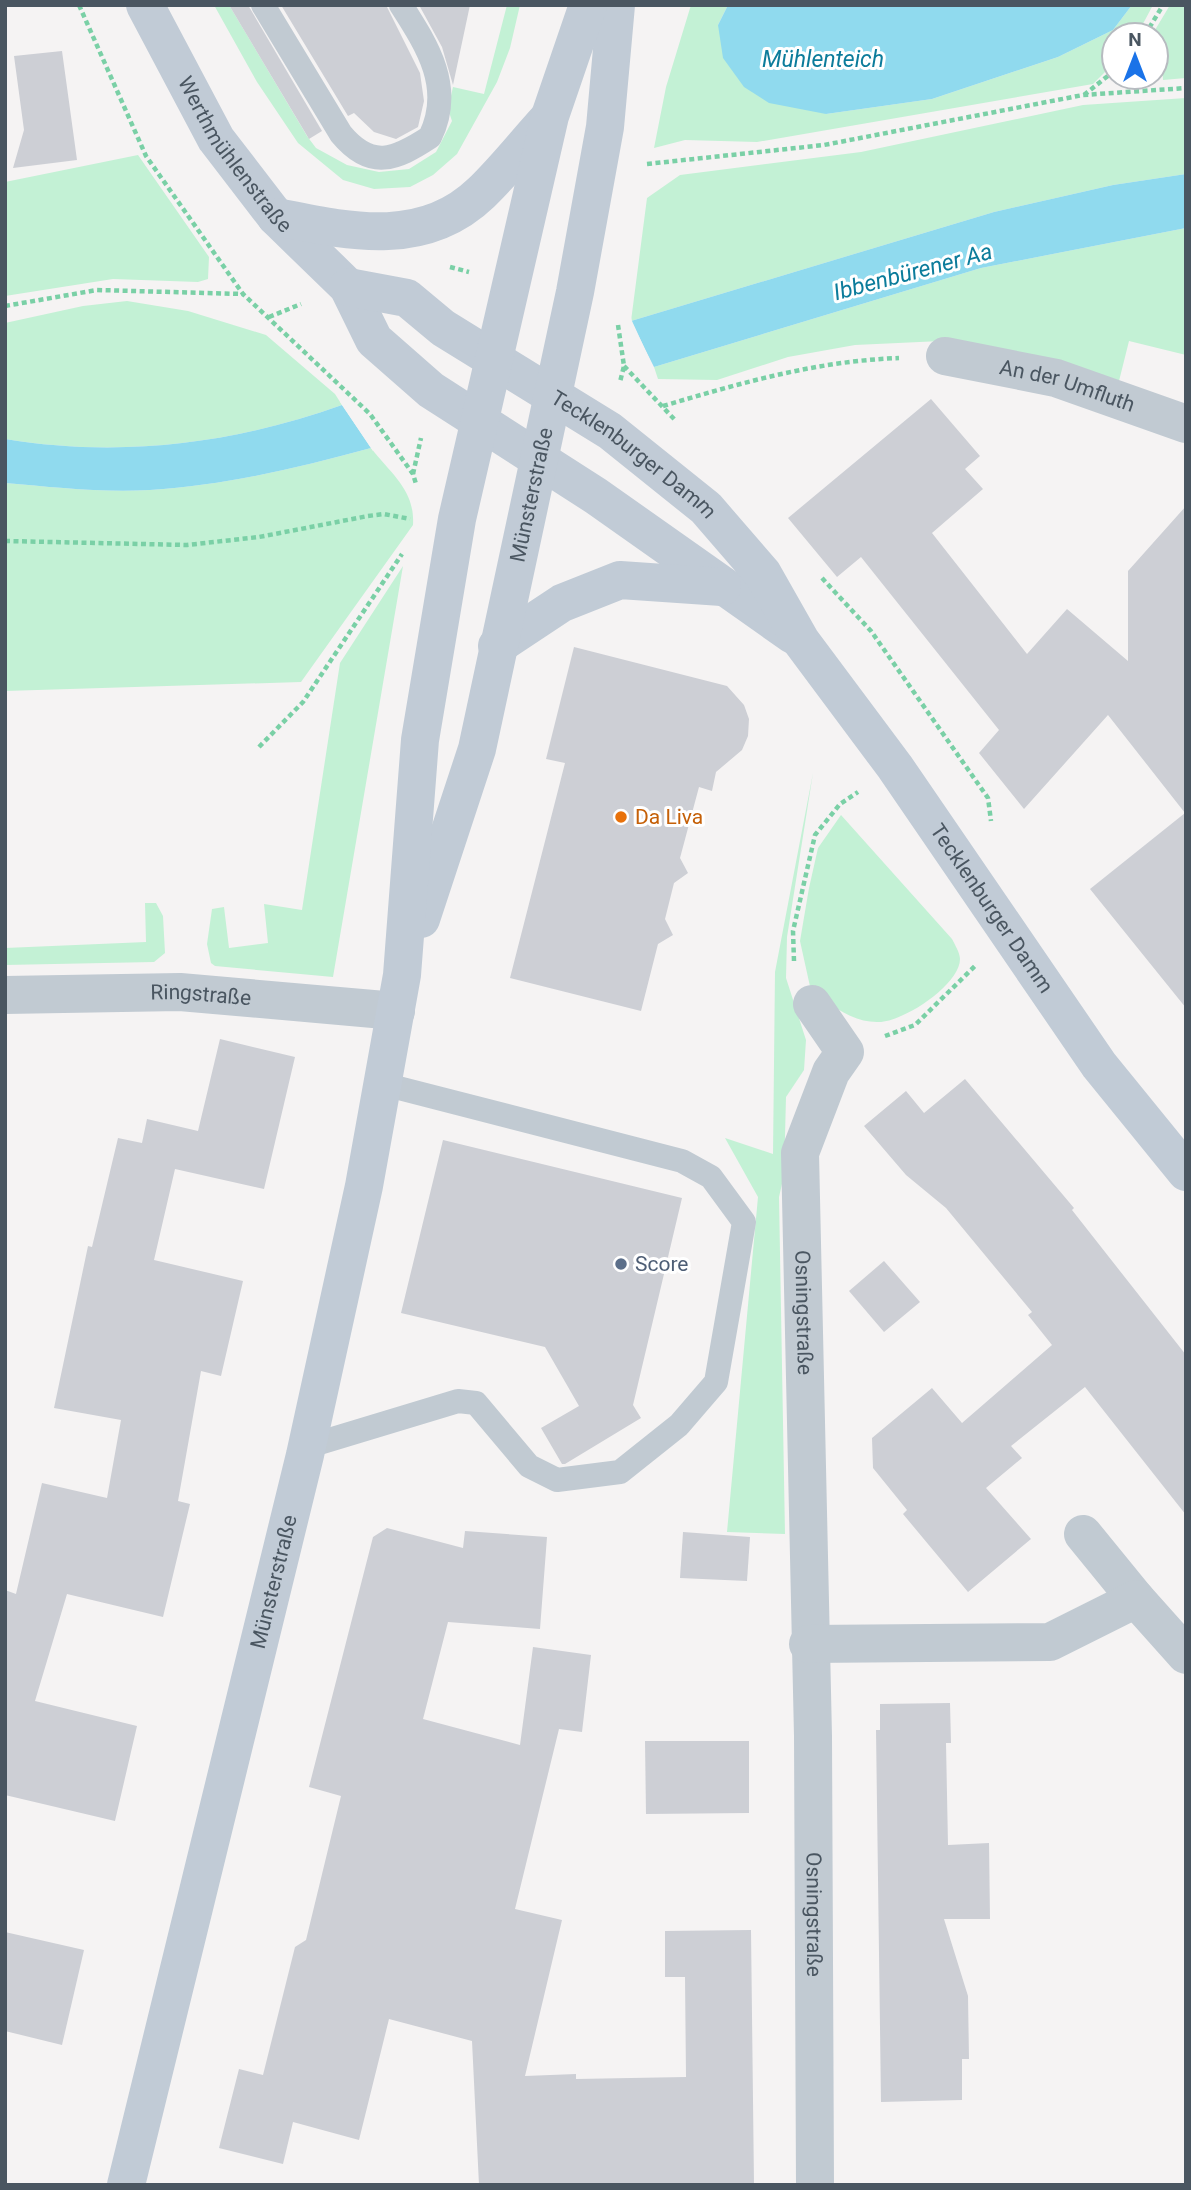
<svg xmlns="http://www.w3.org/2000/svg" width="1191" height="2190" viewBox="0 0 1191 2190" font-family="Roboto,sans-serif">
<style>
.green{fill:#c3f1d5}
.water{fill:#90daee}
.pier{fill:#f5f3f3}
.building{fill:#cdcfd5}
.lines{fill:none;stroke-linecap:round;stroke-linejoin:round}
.path{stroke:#7ad0a6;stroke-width:4.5;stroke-dasharray:5 3.5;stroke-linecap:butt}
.service{stroke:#c1cad2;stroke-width:24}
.minor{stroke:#c1cad2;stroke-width:38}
.secondary{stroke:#c1cbd6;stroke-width:38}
.food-dot{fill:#e8710a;stroke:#fff;stroke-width:2.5}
.service-dot{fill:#5c6f8a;stroke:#fff;stroke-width:2.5}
.labels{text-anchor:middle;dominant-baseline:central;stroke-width:6;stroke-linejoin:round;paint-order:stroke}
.street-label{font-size:21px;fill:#4a5661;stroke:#fff}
.food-label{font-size:21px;fill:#c56008;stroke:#fff;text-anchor:start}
.service-label{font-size:21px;fill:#4e5e75;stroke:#fff;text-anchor:start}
.water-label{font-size:23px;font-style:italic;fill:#0c7c9b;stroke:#fff}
</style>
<rect width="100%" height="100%" fill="#f5f3f3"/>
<g class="green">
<path d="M214,5H229L307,136L316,148L347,165L379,172L409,169L436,152L452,121L448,109L453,87L484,94L507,5H520L510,48L497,82L457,154L433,175L410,187L374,189L343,180L298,143L257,82Z"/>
<path d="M691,5H728L718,25L826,114L932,99L1058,57L1113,30L1132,5H1153L1137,35H1114V63L1093,84L757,142L685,140L654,148L666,87Z"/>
<path d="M1170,5H1186V78L1163,80L1162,61H1156V35H1152Z"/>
<path d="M1186,98V174L1113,185L994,212L631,321L647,198L680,175L861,152L1083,105Z"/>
<path d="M138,155L209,257L208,279L198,282L113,279L5,296V182Z"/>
<path d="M1186,228V355L1129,341L1118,385L941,341L855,345L788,357L717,380L658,379L654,367L981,268Z"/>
<path d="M127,301L188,311L266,335L335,394L342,405C233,444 120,458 5,439V323L83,306Z"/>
<path d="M371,448C392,475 415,490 413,525L301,682L5,691V483C53,487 102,493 150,490C226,485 298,468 371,448Z"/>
<path d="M403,566L333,977L215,966L211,963L207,944L212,909L224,907L229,948L268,943L264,904L302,910L340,663Z"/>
<path d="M813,773L787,937L786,978L806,1040L804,1070L786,1097L784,1175L779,1197L785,1534L727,1532L758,1197L725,1138L773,1154L775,972Z"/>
<path d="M841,815L952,939C955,945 960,953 960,959C960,985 903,1022 879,1022C853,1023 831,1005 811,991L800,941L809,888L818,848Z"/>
<path d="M145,903H156L163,916L165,953L154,962L5,965V948L146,942Z"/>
</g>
<g class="water">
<path d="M728,5H1132L1113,30L1058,57L932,99L826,114L769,103L744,87L723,58L718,25Z"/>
<path d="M1186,174V228L981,268L654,367L631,321L994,212L1113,185Z"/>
<path d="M342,405L371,448C298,468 226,485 150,490C102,493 53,487 5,483V439C120,458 233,444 342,405Z"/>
</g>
<g class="pier">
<path d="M631,317L632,321L655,371L651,369L628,322Z"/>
<path d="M340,402L344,403L364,431L375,447L373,451Z"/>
</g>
<g class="building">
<path d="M229,5H248L322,131L309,139Z"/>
<path d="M281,5H386L420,73L424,101L418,127L396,139L374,132L354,113L348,116Z"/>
<path d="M419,5H470L453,85L442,47Z"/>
<path d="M62,51L77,160L13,168L24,130L14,56Z"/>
<path d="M931,399L980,456L965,469L983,489L932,533L1027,654L1067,609L1128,661V571L1186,506V1008L1090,889L1185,813L1108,715L1024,809L979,753L999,730L861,557L837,577L788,518Z"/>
<path d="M574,647L727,686L744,705L749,719L748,736L742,750L716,772L712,791L699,787L680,858L688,873L674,883L665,919L673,935L658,944L641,1011L510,978L565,763L546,759Z"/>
<path d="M220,1039L295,1057L264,1189L175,1169L154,1260L243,1281L221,1376L201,1371L178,1501L190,1504L163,1617L67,1594L35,1701L137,1726L115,1821L5,1795V1590L16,1594L42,1483L107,1498L121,1420L54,1408L88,1246L92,1247L118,1138L142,1143L147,1119L198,1131Z"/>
<path d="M965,1079L1074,1208L1072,1210L1186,1355V1515L1085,1387L1011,1446L1022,1458L986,1488L1031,1539L968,1592L903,1514L907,1510L873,1468L872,1438L932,1388L962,1423L1052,1345L1028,1315L1032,1312L946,1208L906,1175L864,1126L906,1091L924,1113Z"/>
<path d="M443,1140L682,1198L633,1405L641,1418L565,1464H562L541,1428L579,1406L545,1347L401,1313Z"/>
<path d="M884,1261L920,1302L884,1332L849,1291Z"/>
<path d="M387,1528L463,1548L465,1531L547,1537L540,1629L448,1622L423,1719L520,1745L533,1647L591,1655L582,1732L559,1729L515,1909L562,1920L525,2076L576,2074V2079L686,2077L685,1977H665V1931L751,1930L754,2185H479L472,2041L389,2019L359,2140L293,2122L283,2164L219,2148L239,2069L263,2075L295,1947L306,1940L341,1796L309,1787L373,1537Z"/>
<path d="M683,1532L750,1537L747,1581L680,1578Z"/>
<path d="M950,1703L951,1743H946L948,1845L989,1843L990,1919H944L968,1996L969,2059H962V2100L881,2102L876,1730H880V1704Z"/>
<path d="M645,1741H749V1813L646,1814Z"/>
<path d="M5,1932L84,1950L62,2045L5,2031Z"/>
</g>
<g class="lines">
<g class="path">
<path d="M79,5L146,156L243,294L370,414L413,474L416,484"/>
<path d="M1145,35L1163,5"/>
<path d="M1084,95L1114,71"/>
<path d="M647,164L824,145L1083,95L1186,88"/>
<path d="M450,267L469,272"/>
<path d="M5,306L97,290L243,294"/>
<path d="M269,317L301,304"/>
<path d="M618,325L624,366L620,382"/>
<path d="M624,366L675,420"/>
<path d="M663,406C741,383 816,361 899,358"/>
<path d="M413,474L421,438"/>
<path d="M5,541L187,545L259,537L368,516L384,514L410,519"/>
<path d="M822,578L871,631L988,798L991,821"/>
<path d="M259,747L303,702L402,554"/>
<path d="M794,961L793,931L815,835L840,804L858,792"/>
<path d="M885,1036L915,1025L976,965"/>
</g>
<g class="service">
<path d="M263,5L341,134C371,170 395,160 430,137C454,88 428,47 401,5"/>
<path d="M306,1447L458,1401L476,1403L529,1466L557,1480L620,1472L679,1425L716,1382L744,1222L711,1177L682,1161L383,1084"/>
</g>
<g class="minor">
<path id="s1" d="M945,356L1056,378L1186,424"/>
<path id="s2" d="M5,995L180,992L396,1011"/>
<path id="s3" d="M812,1004L845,1052L831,1072L800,1153L813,1736L815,2185"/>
<path d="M1083,1534L1136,1599"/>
<path d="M808,1644L1050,1642L1136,1599L1186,1655"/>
</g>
<g class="secondary">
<path id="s4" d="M145,5L216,139L276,217L348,287L374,340L431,390L596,496L793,635"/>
<path d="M276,217C347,231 423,249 481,193C505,170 525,144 547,120"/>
<path id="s5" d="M348,287L407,298L443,328L610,431L706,508L763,574L801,641L895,767L1099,1065L1186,1172"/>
<path d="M497,646L562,603L620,580L722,587"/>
<path id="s6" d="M421,919L477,749L575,292L605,127L616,5"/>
<path id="s7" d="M126,2185L305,1455L364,1186L402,975L420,740L457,519L550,116L588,5"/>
</g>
</g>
<circle class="food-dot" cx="621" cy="817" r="7"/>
<circle class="service-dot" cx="621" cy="1264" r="7"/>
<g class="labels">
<g class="street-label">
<text stroke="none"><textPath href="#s4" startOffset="175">Werthmühlenstraße</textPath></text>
<text stroke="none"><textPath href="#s1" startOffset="126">An der Umfluth</textPath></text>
<text stroke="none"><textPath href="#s5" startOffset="336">Tecklenburger Damm</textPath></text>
<text stroke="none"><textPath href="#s6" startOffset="439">Münsterstraße</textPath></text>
<text stroke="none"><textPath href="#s5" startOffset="919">Tecklenburger Damm</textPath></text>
<text stroke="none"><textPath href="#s2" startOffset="196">Ringstraße</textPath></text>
<text stroke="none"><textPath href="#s3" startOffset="329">Osningstraße</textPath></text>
<text stroke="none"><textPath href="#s7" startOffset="621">Münsterstraße</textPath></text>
<text stroke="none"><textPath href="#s3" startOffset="931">Osningstraße</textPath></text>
</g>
<g class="food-label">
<text x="635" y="817">Da Liva</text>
</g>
<g class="service-label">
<text x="635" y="1264">Score</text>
</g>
<g class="water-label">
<text x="823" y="59">Mühlenteich</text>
<text transform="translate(913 272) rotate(-15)">Ibbenbürener Aa</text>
</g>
</g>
<rect width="1191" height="2190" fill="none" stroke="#4a5661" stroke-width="14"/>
<g transform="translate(1135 56)"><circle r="33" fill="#ffffff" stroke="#b7bbc0" stroke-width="2"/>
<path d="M0-5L12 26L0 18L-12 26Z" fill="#1a73e8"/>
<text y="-10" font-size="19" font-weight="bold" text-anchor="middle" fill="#4a5661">N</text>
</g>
</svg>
